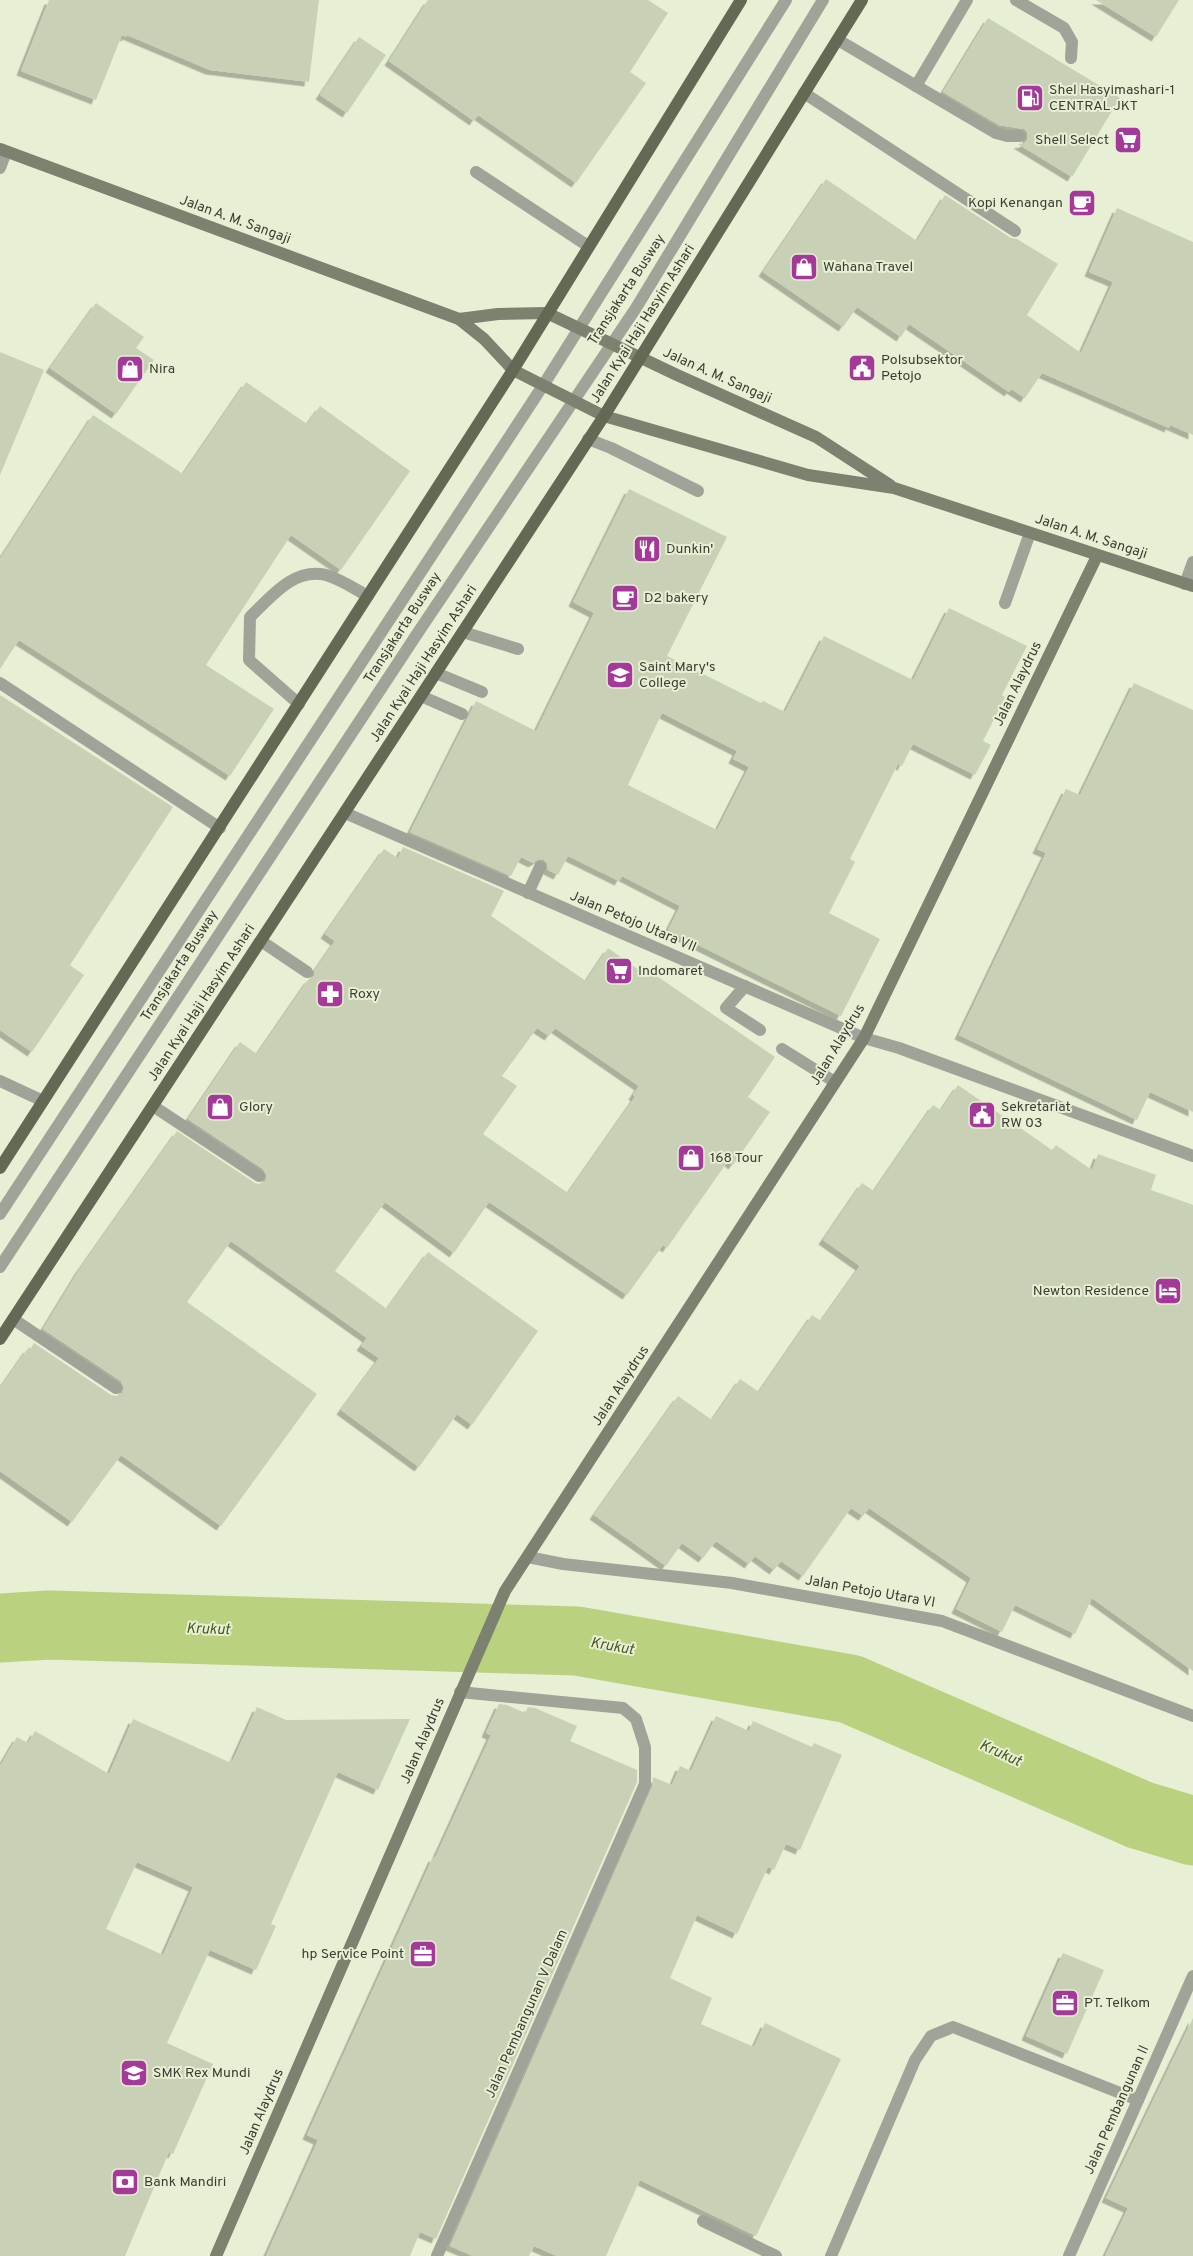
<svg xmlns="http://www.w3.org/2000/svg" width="1193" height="2256" viewBox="0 0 1193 2256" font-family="Overpass,sans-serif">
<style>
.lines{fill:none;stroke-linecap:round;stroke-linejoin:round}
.river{stroke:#bad180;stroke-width:69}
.building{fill:#c8d1b5;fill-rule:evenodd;filter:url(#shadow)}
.lane{stroke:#a0a498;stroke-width:12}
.street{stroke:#a0a498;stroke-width:12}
.secondary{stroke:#7c8170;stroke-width:12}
.primary{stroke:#626954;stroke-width:12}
.labels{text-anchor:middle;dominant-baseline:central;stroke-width:4;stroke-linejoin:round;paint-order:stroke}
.poi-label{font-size:14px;fill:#3a3e33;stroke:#e7f0d4;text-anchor:start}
.street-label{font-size:14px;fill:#3a3e33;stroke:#e7f0d4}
.water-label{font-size:15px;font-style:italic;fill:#4b5920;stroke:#e7f0d4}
</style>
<defs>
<filter id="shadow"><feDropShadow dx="-4.5" dy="4.5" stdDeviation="0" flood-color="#0004"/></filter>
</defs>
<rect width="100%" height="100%" fill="#e7f0d4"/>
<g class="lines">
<path class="river" d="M0,1628L49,1625L577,1641L850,1689L1140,1815L1193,1831"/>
</g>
<g class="building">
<path d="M49,0H319L309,82L210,70L127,35L126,37L122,35L96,100L21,71Z"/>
<path d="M428,0H648L668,13L630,72L646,83L576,183L478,115L474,121L389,61Z"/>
<path d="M1096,0H1179L1156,37Z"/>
<path d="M988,18L1120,98L1072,177L1018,144L1024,143L1027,140V132L1024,129L999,125L943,92Z"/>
<path d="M359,37L386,55L347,113L320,95Z"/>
<path d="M826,179L917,241L945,195L1011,238L1017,239L1058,264L1027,315L1081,353L1113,282L1089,272L1117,208L1193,242V435L1170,425L1169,428L1042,373L1025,398L1011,389L1009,392L909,324L901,337L857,307L843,327L763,272Z"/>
<path d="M96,303L144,337L136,348L154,360L116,414L50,368Z"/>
<path d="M0,352L44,370L0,475Z"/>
<path d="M246,382L307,424L320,406L410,471L341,570L291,535L206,665L274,709L230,776L19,640L0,669V559L93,415L183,474Z"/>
<path d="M629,489L727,537L667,656L761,703L763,701L785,712L824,636L913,680L949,608L1027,646L1002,695L1005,697L983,741L991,745L975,775L913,744L902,766L898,764L850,859L855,862L829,913L880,939L841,1016L668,930L680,906L622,876L619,881L568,856L558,875L548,870L547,863L544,860L539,859L533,863L521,857L511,876L410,832L476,701L536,731L594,613L573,602ZM662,713L737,751L733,759L749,767L717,830L628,785Z"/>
<path d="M1134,683L1193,710V1112L1150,1092L1137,1120L959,1035L1046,853L1037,849L1066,789L1080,795Z"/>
<path d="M0,695L173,807L70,965L84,975L32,1052L0,1030Z"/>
<path d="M403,847L504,891L491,916L586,981L608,948L646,975L648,970L775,1057L748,1097L770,1112L733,1165L728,1161L667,1248L663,1245L627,1295L489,1202L454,1253L385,1202L335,1271L387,1309L428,1252L538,1331L472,1425L457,1414L419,1467L341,1410L379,1358L361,1346L367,1338L231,1241L187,1302L317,1394L221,1526L121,1455L72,1522L0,1471V1388L28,1348L30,1350L34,1343L111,1395L116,1396L122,1393L124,1388L121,1381L43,1329L79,1270L177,1131L255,1183L259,1184L265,1181L267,1176L263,1169L188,1119L240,1042L257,1054L308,980L314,976L315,970L335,941L325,934L384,849L398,858ZM537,1028L549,1036L555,1028L639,1086L633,1095L635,1097L568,1193L483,1134L517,1086L502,1076Z"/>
<path d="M958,1085L1052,1150L1056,1145L1092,1170L1098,1154L1156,1175L1151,1190L1193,1205V1671L1092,1598L1075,1634L1015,1605L1002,1632L956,1609L971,1578L869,1508L863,1516L851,1508L803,1576L781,1561L774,1570L755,1556L749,1564L716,1541L703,1558L682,1543L666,1566L594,1515L678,1396L712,1420L740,1379L759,1392L812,1315L821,1321L860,1266L823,1240L862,1183L874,1191L933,1105L941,1110Z"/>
<path d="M499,1704L507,1705L525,1713L528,1707L535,1708L577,1726L570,1741L637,1770V1782L436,2239L420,2232L410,2256H266L318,2140L307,2135L433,1857L435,1858L491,1735L486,1733Z"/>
<path d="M257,1707L286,1720L410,1719L378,1790L338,1772L271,1924L276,1926L256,1970L210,1950L167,2043L213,2064L173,2154L169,2152L125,2256H0V1766L17,1737L28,1743L35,1731L109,1774L133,1719L229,1762L230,1759L233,1760ZM137,1862L193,1887L163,1955L106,1929Z"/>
<path d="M716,1716L749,1731L753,1721L812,1747L814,1743L842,1755L800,1850L786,1844L774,1870L768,1867L737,1934L697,1915L670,1978L712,1998L701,2024L754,2047L765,2023L841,2059L756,2236L640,2180L606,2256H557L534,2246L529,2256H473L450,2246L652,1787L653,1777L672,1785L680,1766L691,1771Z"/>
<path d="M1063,1953L1104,1970L1067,2054L1026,2036Z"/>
<path d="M1193,2018V2256H1105L1128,2208L1106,2198Z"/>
</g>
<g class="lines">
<g class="lane">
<path d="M1016,0L1064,28L1072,42L1071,58"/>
<path d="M838,40L996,133L1007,136H1020"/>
<path d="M916,86L967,0"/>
<path d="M804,93L1015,231"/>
<path d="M0,168L6,152"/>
<path d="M476,172L588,246"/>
<path d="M588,439L611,448L698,491"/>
<path d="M1185,584L1193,562"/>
<path d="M1005,603L1030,533"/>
<path d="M463,632L518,649"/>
<path d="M436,673L482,692"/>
<path d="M421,696L462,714"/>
<path d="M299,704L249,660L250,617C271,597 294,567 326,575C340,579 355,589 368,596"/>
<path d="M528,893L540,867"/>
<path d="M261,941L307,972"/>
<path d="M745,986L726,1008L760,1030"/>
<path d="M782,1049L835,1082"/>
<path d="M153,1106L259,1176"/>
<path d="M0,1214L544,384L786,0"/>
<path d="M0,1267L419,631L636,308L823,0"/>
<path d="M13,1319L116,1388"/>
<path d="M703,2221L776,2256"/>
<path d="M831,2256L915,2060L931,2036L953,2027L1138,2100"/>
</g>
<g class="street">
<path d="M0,683L220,828"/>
<path d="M345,813L864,1038L899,1048L1193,1156"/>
<path d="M0,1081L43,1101"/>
<path d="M528,1557L563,1564L732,1583L942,1621L1193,1716"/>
<path d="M437,2256L645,1784V1747L636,1719L623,1708L460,1692"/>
<path d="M1069,2256L1193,1976"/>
</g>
<g class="secondary">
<path d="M0,149L459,319L484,339L513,370L604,416L808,475L894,488L1193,586"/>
<path d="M459,319L498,314L547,313L677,375L816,437L890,485"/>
<path d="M216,2256L505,1591L864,1038L1097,556"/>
</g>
<g class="primary">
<path d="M0,1168L513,370L741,0"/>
<path d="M0,1339L604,416L862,0"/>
</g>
</g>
<defs>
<g id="fuel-square" transform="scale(1.4375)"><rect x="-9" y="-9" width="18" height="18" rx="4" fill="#a43999" stroke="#e7f0d4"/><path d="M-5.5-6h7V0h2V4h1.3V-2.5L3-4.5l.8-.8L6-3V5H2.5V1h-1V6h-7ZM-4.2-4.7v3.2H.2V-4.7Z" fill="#fff"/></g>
<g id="supermarket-square" transform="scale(1.4375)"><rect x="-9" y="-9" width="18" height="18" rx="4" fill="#a43999" stroke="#e7f0d4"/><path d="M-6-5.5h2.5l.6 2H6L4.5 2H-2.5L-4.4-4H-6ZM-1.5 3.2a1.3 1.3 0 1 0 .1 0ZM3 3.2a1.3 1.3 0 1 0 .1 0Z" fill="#fff"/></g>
<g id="cafe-square" transform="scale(1.4375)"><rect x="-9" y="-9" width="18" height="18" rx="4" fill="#a43999" stroke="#e7f0d4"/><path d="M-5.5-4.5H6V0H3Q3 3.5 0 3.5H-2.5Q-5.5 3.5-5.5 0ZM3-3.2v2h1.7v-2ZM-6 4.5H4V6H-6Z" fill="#fff"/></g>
<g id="shop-square" transform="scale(1.4375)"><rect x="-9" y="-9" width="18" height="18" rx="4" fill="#a43999" stroke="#e7f0d4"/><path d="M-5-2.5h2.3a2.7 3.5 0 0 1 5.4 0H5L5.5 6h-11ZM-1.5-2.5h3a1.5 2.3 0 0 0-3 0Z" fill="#fff"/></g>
<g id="civic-square" transform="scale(1.4375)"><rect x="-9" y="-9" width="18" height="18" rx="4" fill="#a43999" stroke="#e7f0d4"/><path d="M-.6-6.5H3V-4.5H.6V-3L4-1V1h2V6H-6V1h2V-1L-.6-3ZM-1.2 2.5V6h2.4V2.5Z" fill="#fff"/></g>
<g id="restaurant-square" transform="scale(1.4375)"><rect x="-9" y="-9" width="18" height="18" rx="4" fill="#a43999" stroke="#e7f0d4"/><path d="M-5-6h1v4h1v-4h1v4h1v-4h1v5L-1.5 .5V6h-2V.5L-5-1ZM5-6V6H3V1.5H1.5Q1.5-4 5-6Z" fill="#fff"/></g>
<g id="university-square" transform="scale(1.4375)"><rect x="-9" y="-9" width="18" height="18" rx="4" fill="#a43999" stroke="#e7f0d4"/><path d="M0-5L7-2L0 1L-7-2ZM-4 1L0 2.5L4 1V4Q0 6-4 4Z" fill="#fff"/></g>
<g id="pharmacy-square" transform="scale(1.4375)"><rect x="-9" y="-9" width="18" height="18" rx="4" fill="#a43999" stroke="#e7f0d4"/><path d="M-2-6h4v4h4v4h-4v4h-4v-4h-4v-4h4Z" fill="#fff"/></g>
<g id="hotel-square" transform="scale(1.4375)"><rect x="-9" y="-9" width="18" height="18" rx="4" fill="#a43999" stroke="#e7f0d4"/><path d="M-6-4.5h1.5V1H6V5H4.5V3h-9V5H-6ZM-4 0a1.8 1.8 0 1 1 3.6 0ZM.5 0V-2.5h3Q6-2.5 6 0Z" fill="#fff"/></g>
<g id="office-square" transform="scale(1.4375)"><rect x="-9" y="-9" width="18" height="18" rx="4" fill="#a43999" stroke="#e7f0d4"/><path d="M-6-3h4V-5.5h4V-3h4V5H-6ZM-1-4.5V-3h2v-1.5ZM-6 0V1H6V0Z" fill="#fff"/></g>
<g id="school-square" transform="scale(1.4375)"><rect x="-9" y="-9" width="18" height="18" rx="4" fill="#a43999" stroke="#e7f0d4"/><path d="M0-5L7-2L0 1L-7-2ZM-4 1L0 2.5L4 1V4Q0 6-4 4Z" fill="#fff"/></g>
<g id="bank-square" transform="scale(1.4375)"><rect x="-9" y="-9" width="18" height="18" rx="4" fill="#a43999" stroke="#e7f0d4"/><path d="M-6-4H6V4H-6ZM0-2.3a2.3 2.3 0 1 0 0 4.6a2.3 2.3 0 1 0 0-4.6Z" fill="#fff"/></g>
</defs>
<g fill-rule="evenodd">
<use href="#fuel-square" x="1030" y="98"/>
<use href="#supermarket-square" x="1128" y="140"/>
<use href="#cafe-square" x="1082" y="203"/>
<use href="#shop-square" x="804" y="267"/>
<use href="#civic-square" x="862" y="368"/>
<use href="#shop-square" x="130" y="369"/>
<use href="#restaurant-square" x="647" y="549"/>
<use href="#cafe-square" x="625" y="598"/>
<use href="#university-square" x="620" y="675"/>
<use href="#supermarket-square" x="619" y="971"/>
<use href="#pharmacy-square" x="330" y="994"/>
<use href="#shop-square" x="220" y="1107"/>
<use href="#civic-square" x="982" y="1115"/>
<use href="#shop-square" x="691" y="1158"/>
<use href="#hotel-square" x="1168" y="1291"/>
<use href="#office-square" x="423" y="1954"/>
<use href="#office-square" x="1065" y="2003"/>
<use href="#school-square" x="134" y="2073"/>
<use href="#bank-square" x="125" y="2182"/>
</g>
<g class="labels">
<g class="poi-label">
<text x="1049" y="90">Shel Hasyimashari-1<tspan x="1049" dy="16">CENTRAL JKT</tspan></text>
<text x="1109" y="140" text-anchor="end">Shell Select</text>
<text x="1063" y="203" text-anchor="end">Kopi Kenangan</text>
<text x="823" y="267">Wahana Travel</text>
<text x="881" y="360">Polsubsektor<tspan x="881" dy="16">Petojo</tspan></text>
<text x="149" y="369">Nira</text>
<text x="666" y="549">Dunkin'</text>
<text x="644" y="598">D2 bakery</text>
<text x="639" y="667">Saint Mary's<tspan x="639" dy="16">College</tspan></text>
<text x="638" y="971">Indomaret</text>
<text x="349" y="994">Roxy</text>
<text x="239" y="1107">Glory</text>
<text x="1001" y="1107">Sekretariat<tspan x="1001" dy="16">RW 03</tspan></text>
<text x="710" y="1158">168 Tour</text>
<text x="1149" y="1291" text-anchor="end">Newton Residence</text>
<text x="404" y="1954" text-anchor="end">hp Service Point</text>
<text x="1084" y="2003">PT. Telkom</text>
<text x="153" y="2073">SMK Rex Mundi</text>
<text x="144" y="2182">Bank Mandiri</text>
</g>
<g class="street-label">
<text transform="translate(235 220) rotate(20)">Jalan A. M. Sangaji</text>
<text transform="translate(627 290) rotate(-57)">Transjakarta Busway</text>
<text transform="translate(643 324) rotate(-58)">Jalan Kyai Haji Hasyim Ashari</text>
<text transform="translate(717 376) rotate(24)">Jalan A. M. Sangaji</text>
<text transform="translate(1091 537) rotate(18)">Jalan A. M. Sangaji</text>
<text transform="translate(403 628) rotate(-57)">Transjakarta Busway</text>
<text transform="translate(424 664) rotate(-57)">Jalan Kyai Haji Hasyim Ashari</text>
<text transform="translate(1018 684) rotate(-64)">Jalan Alaydrus</text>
<text transform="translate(633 922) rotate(23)">Jalan Petojo Utara VII</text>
<text transform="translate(180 966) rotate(-57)">Transjakarta Busway</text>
<text transform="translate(202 1003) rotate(-57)">Jalan Kyai Haji Hasyim Ashari</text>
<text transform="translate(838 1045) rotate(-59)">Jalan Alaydrus</text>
<text transform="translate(621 1386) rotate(-57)">Jalan Alaydrus</text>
<text transform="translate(870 1592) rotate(10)">Jalan Petojo Utara VI</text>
<text transform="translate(423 1741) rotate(-67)">Jalan Alaydrus</text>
<text transform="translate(527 2014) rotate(-66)">Jalan Pembangunan V Dalam</text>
<text transform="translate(1117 2110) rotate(-66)">Jalan Pembangunan II</text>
<text transform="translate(262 2112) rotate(-67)">Jalan Alaydrus</text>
</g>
<g class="water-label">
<text transform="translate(208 1630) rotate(2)">Krukut</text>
<text transform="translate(612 1647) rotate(10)">Krukut</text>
<text transform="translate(1000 1754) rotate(24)">Krukut</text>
</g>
</g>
</svg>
